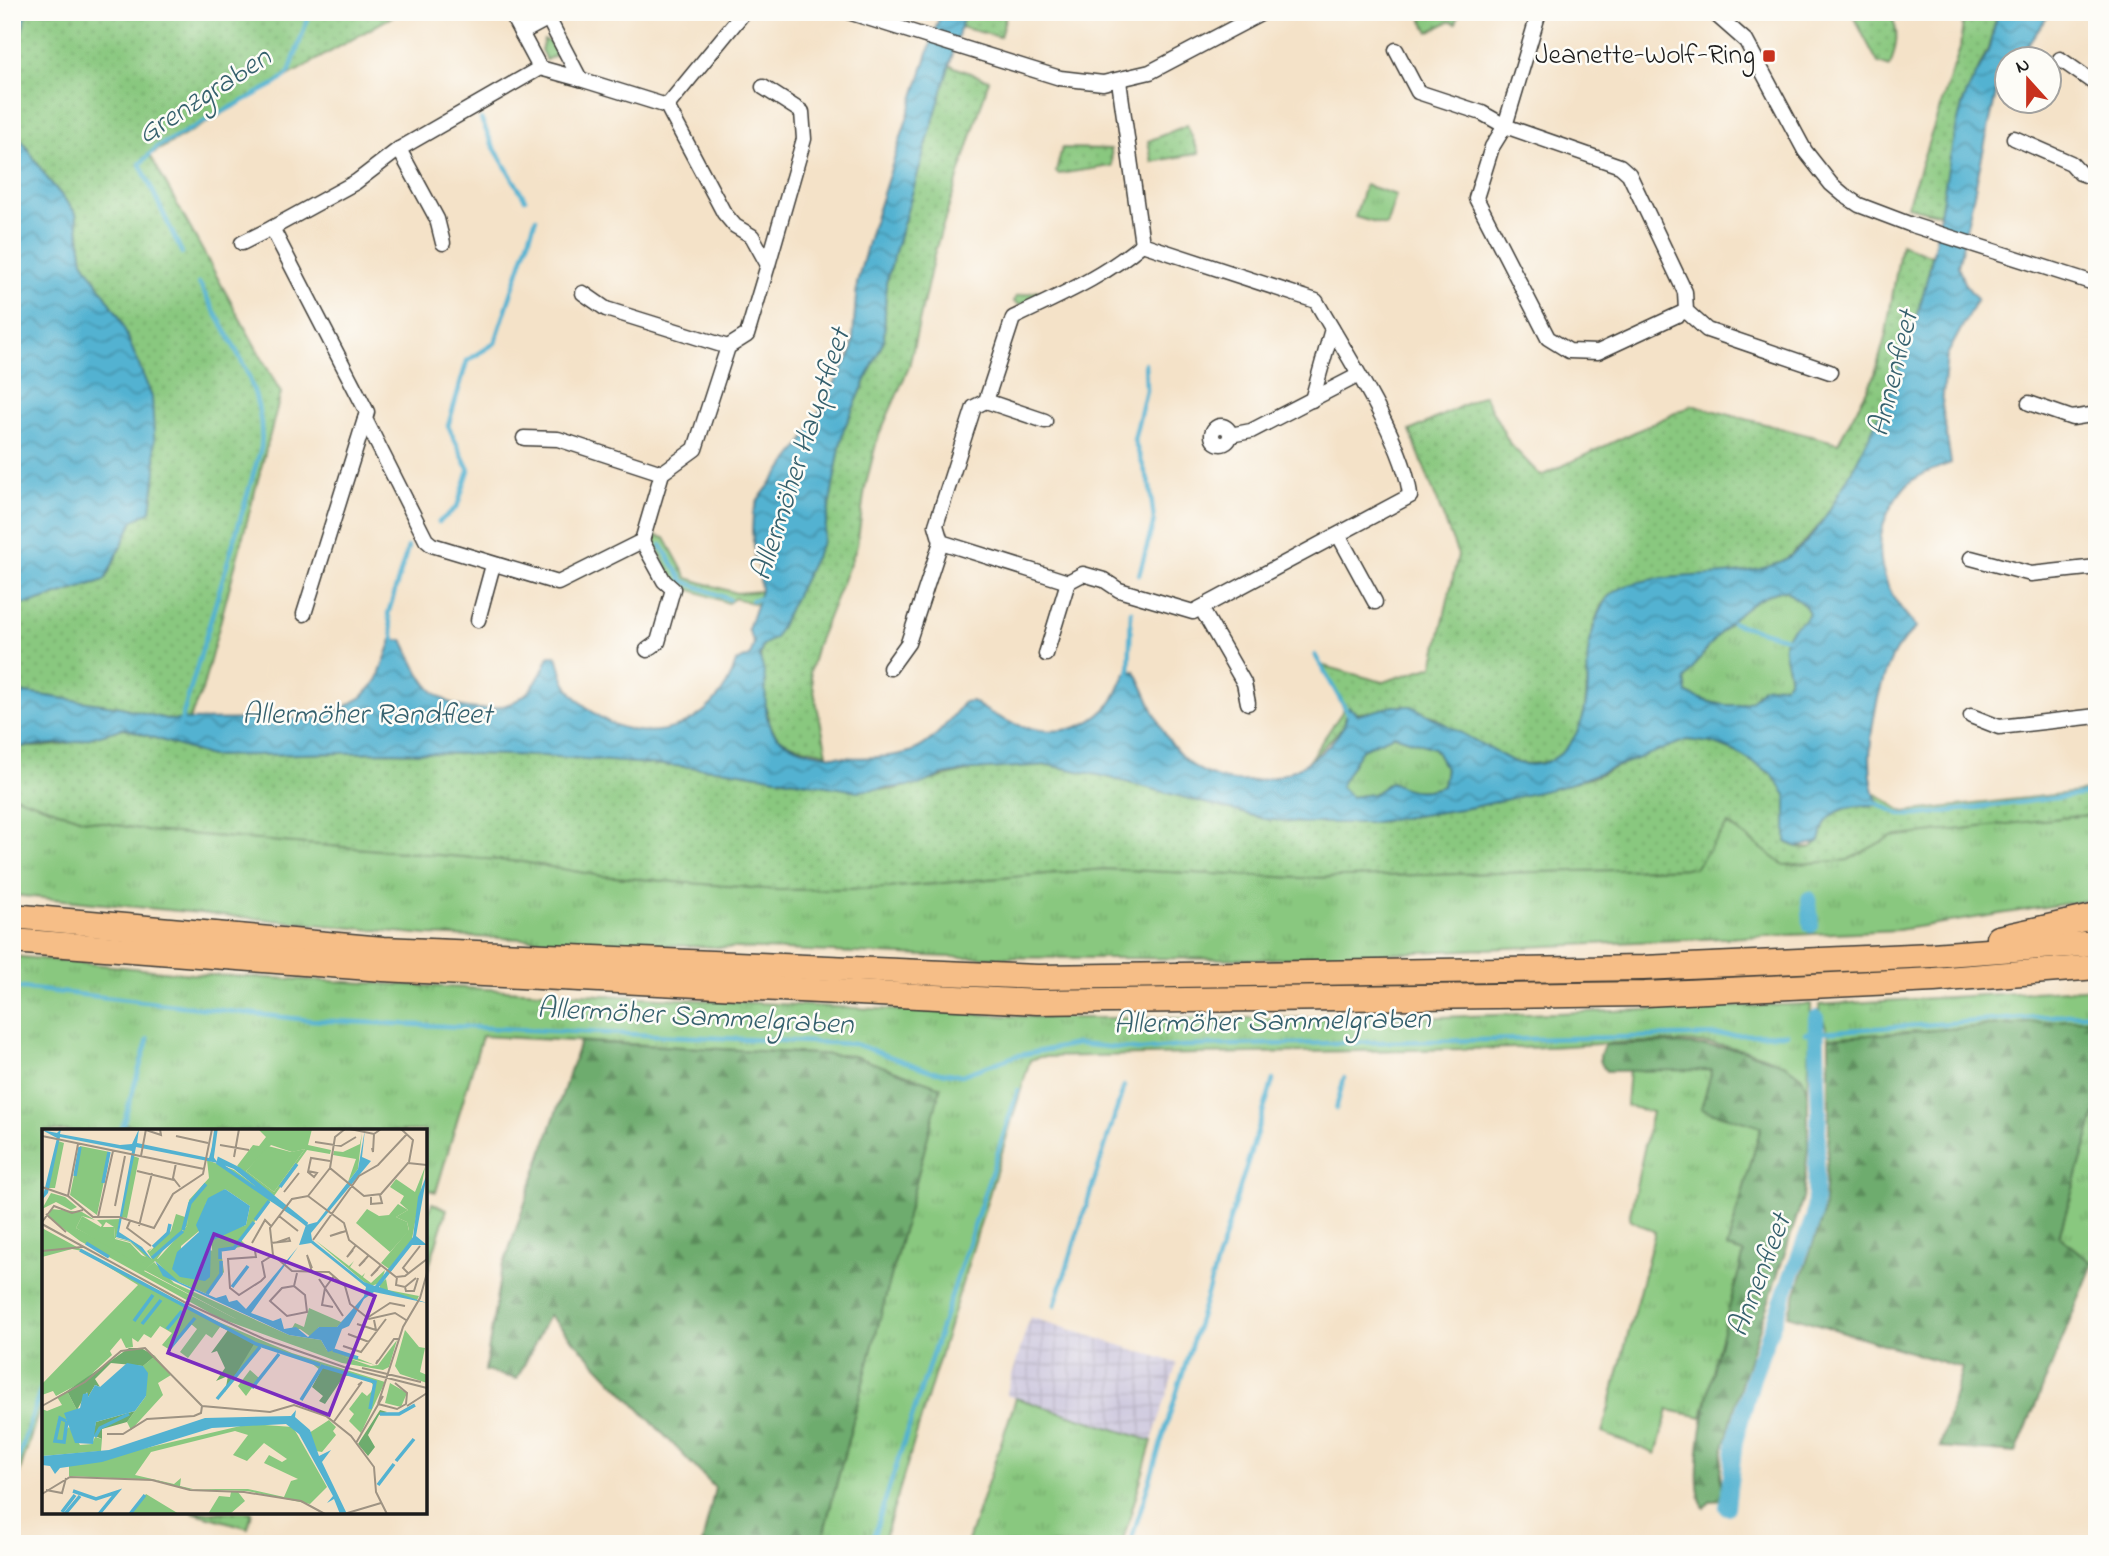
<svg xmlns="http://www.w3.org/2000/svg" width="2109" height="1556" viewBox="0 0 2109 1556" font-family="'Indie Flower',sans-serif">
<style>
.industrial{fill:url(#industrial-grid)}
.grass{fill:url(#grass-tufts);stroke:#52724e;stroke-width:2}
.forest{fill:url(#forest-firs);stroke:#456445;stroke-width:2}
.park{fill:url(#park-dots);stroke:#52724e;stroke-width:2}
.water{fill:url(#water-waves);stroke:#386776;stroke-width:2;fill-rule:evenodd}
.lines{fill:none;stroke-linecap:round;stroke-linejoin:round}
.stream{stroke:#53b2d1;stroke-width:4.5}
.canal{stroke:#53b2d1;stroke-width:16}
.street-casing{stroke:#3c3a36;stroke-width:17}
.highway-casing{stroke:#3c3a36;stroke-width:27}
.street{stroke:#fff;stroke-width:14}
.highway{stroke:#f6be87;stroke-width:24}
.poi-dot{fill:#c8321e;stroke:#fdfcf7;stroke-width:2.5}
.labels{text-anchor:middle;dominant-baseline:central;stroke-width:5;stroke-linejoin:round;paint-order:stroke}
.poi-label{font-size:28px;fill:#1c1c1c;stroke:#fdfcf7;text-anchor:end}
.water-label{font-size:30px;font-style:italic;fill:#35606d;stroke:#fdfcf7}
.inset-river{fill:none;stroke:#53b2d1;stroke-width:3.5}
.inset-road{fill:none;stroke:#9e9383;stroke-width:2}
.view{fill:#7b2cbf;fill-opacity:0.15;stroke:#7b2cbf;stroke-width:3.5}
.inset-edge{fill:none;stroke:#1c1c1c;stroke-width:3.5}
</style>
<defs>
<pattern id="industrial-grid" width="8" height="8" patternUnits="userSpaceOnUse" patternTransform="scale(1.75)"><rect width="8" height="8" fill="#c6c0da"/><path d="M0 4h8M4 0v8" fill="none" stroke="#aaa4ba"/></pattern>
<pattern id="grass-tufts" width="24" height="20" patternUnits="userSpaceOnUse" patternTransform="scale(1.75)"><rect width="24" height="20" fill="#89c87f"/><path d="M3 7l-1-3M5 7V3M7 7l1-3M15 17l-1-3M17 17v-4M19 17l1-3" fill="none" stroke="#76ab6d"/></pattern>
<pattern id="forest-firs" width="22" height="20" patternUnits="userSpaceOnUse" patternTransform="scale(1.75)"><rect width="22" height="20" fill="#6eac6e"/><path d="M5 1l3.5 6h-7zM16 11l3.5 6h-7z" fill="#5a8b5a"/></pattern>
<pattern id="park-dots" width="8" height="8" patternUnits="userSpaceOnUse" patternTransform="scale(1.75)"><rect width="8" height="8" fill="#89c87f"/><path d="M2 2h.1M6 6h.1" fill="none" stroke="#76ab6d" stroke-width="1.8" stroke-linecap="round"/></pattern>
<pattern id="water-waves" width="16" height="10" patternUnits="userSpaceOnUse" patternTransform="scale(1.75)"><rect width="16" height="10" fill="#53b2d1"/><path d="M0 5q4-4 8 0t8 0" fill="none" stroke="#4490a9"/></pattern>
</defs>
<rect width="100%" height="100%" fill="#fdfcf7"/>
<filter id="ink" filterUnits="userSpaceOnUse"><feTurbulence type="fractalNoise" baseFrequency=".0143" numOctaves="2"/><feDisplacementMap in="SourceGraphic" scale="14" xChannelSelector="R" yChannelSelector="G"/><feConvolveMatrix kernelMatrix="1 2 1 2 8 2 1 2 1" color-interpolation-filters="sRGB"/></filter>
<filter id="wash" filterUnits="userSpaceOnUse"><feTurbulence type="fractalNoise" baseFrequency=".00686" numOctaves="4" result="noise"/><feDisplacementMap in="SourceGraphic" scale="28" xChannelSelector="R" yChannelSelector="G"/><feGaussianBlur stdDeviation="1.57" result="paint"/><feColorMatrix in="noise" values="0 0 0 0 0 0 0 0 0 0 0 0 0 0 0 0 0 1.4 0 .05"/><feComposite in="paint" operator="in"/></filter>
<g filter="url(#wash)">
<rect width="100%" height="100%" fill="#f4e2c8"/>
<path class="industrial" d="M1030,1317L1177,1363L1152,1441L1006,1395Z"/>
<g class="grass">
<path d="M544,40L554,43L560,53L546,60L541,50Z"/>
<path d="M1365,185L1396,195L1386,226L1355,217Z"/>
<path d="M1039,291L1041,297L1020,305L1014,302L1016,296Z"/>
<path d="M654,535L665,538L687,578L736,593L761,591L759,605L735,598L728,603L677,585L652,540Z"/>
<path d="M1785,590L1805,606L1810,614C1804,624 1792,625 1786,637C1779,652 1791,666 1789,681L1785,685L1764,687C1759,690 1757,696 1753,699C1735,712 1704,702 1687,693L1685,680C1707,647 1742,597 1785,590Z"/>
<path d="M1394,735L1434,748L1446,769L1443,786C1423,793 1409,792 1391,782L1373,794L1351,797L1340,786L1362,749Z"/>
<path d="M12,795L82,819L152,831L523,862L602,876L779,890L885,888L1104,869L1302,878L1694,868L1728,824L1785,865L1848,860L1889,837L2097,814V899L1898,930L1266,959L951,957L427,935L12,895Z"/>
<path d="M12,956L192,974L1053,1018H1412L1811,1004L1808,1092C1797,1065 1767,1056 1740,1049C1672,1034 1587,1047 1517,1048C1358,1051 1199,1054 1040,1057L1030,1060L883,1544H833L824,1532L940,1087L854,1056L482,1036L436,1192L425,1189V1131H147L127,1124L124,1131H44V1394L12,1497Z"/>
<path d="M2097,988V1018L1829,1038C1828,1026 1820,1018 1819,1005Z"/>
<path d="M1629,1069L1713,1070L1761,1127L1727,1248L1744,1253L1702,1417L1668,1410L1656,1454L1602,1433L1655,1232L1629,1219L1652,1112L1626,1106Z"/>
<path d="M2097,1107V1255L2093,1264L2059,1236Z"/>
<path d="M432,1203L447,1209L425,1279V1223Z"/>
<path d="M1016,1398L1152,1441L1122,1544H967Z"/>
<path d="M192,1512H252L248,1528Z"/>
</g>
<g class="forest">
<path d="M2097,1018V1107L2059,1236L2093,1264L2016,1453L1940,1447L1962,1368L1788,1315L1823,1215L1829,1131V1038Z"/>
<path d="M580,1042L854,1056L941,1087L824,1531L833,1544H702L715,1488L549,1315L517,1379L485,1371L500,1276Z"/>
<path d="M1664,1043L1739,1049L1786,1065L1802,1077L1808,1092V1148L1803,1199L1742,1381L1723,1451L1720,1474L1725,1500L1711,1501L1704,1508C1680,1469 1731,1301 1744,1253L1727,1248L1761,1127L1701,1109L1712,1070L1606,1071C1598,1061 1598,1055 1605,1045Z"/>
</g>
<g class="park">
<path d="M27,12H400L150,155L281,393L202,691L189,720H170L121,707L12,691V605L32,603L105,580L133,521L119,316L83,261L76,213L47,178L12,125V68Z"/>
<path d="M965,12H1007L1000,37L960,27Z"/>
<path d="M1418,12H1460L1456,23L1450,21L1429,32Z"/>
<path d="M1856,12L1890,14C1901,32 1896,48 1890,67L1878,63L1854,18Z"/>
<path d="M1960,12H1998L1988,49L1962,104L1940,214L1907,206L1960,48L1963,21Z"/>
<path d="M949,65L989,80L935,251L909,367L877,440L865,488L857,546L817,645L810,672L827,753C775,742 770,742 763,688C761,673 758,660 763,645L775,638L823,541L843,431L884,340L886,283Z"/>
<path d="M1187,125L1199,153L1152,162L1148,141Z"/>
<path d="M1062,148L1111,149L1112,166L1059,174L1056,172Z"/>
<path d="M1901,244L1932,256C1917,338 1856,501 1791,555C1780,565 1762,570 1747,573C1714,578 1630,574 1608,597C1570,638 1610,747 1546,762C1535,764 1524,765 1514,762L1466,738L1433,716L1394,706L1372,712L1346,714L1344,726L1307,763L1344,709L1321,665L1383,682L1433,666L1458,555L1410,431L1484,395L1510,444L1541,476L1692,405L1838,443L1874,377L1886,334Z"/>
<path d="M124,728L210,756L387,752L544,756L728,770L801,782L891,790L972,770L1048,765L1103,776L1265,819L1302,823H1369L1474,807L1596,776L1659,748L1687,740L1713,743L1736,752L1772,774L1782,785L1786,795V842C1825,862 1816,830 1830,817C1844,806 1862,805 1879,805L1872,791L1904,812L2097,790V814L1890,837L1848,860L1784,865L1728,824L1695,868L1302,878L1104,869L885,888L779,890L602,876L523,862L152,831L82,819L12,795V744C43,754 93,737 124,728Z"/>
</g>
<g class="water">
<path d="M12,12H27L12,68Z"/>
<path d="M941,12H965L886,283L884,340L843,431L823,541L775,638L763,645L759,657C772,683 758,714 775,734C799,761 889,764 919,748C937,738 951,718 964,702L972,701C1012,730 1073,749 1111,703C1117,695 1121,682 1126,673L1135,671C1149,696 1158,729 1177,751C1221,804 1310,782 1343,727C1346,722 1347,713 1349,707L1358,715L1394,706H1412L1514,762C1560,775 1583,734 1587,695C1589,681 1586,667 1588,653C1591,635 1596,613 1607,599C1635,563 1744,588 1789,557C1814,540 1828,512 1843,486C1881,419 1911,347 1929,271C1942,217 1946,159 1962,106C1968,85 1982,68 1989,48C1992,37 1995,24 1998,12H2051L2018,59L2008,60L2007,75L1997,89L1958,266L1964,283L1977,299L1947,355L1942,405L1951,463C1936,469 1915,475 1904,488C1865,534 1877,587 1917,627C1910,635 1900,643 1895,652C1875,688 1860,768 1879,805C1863,805 1838,805 1827,821C1822,827 1823,836 1819,842L1798,847L1786,842V795L1772,774L1736,752L1713,743L1687,740L1564,786L1474,807L1369,823H1302L1265,819L1103,776L1048,765L972,770L943,775L919,785L857,791L728,770L544,756L387,752L210,756L124,728L76,742L21,747L12,744V691L121,707L170,720L312,719L337,711L362,697L377,681L392,640H403C412,657 419,679 434,692C460,715 505,715 530,690C539,680 544,668 549,656H557C560,664 561,674 565,682C570,693 581,703 590,710C644,754 717,727 736,662L750,656L754,643L748,629L761,591L758,560L755,559L752,531L753,513L758,500L802,443L852,351L857,283L871,231ZM1785,590L1805,606L1809,613C1804,624 1792,625 1786,637C1779,652 1791,666 1789,681L1785,685L1764,687C1759,690 1757,696 1753,699C1735,712 1704,702 1687,693L1685,680C1707,647 1742,597 1785,590ZM1394,735L1434,748L1446,769L1443,786C1423,793 1409,792 1391,782L1373,794L1351,797L1340,786L1362,749Z"/>
<path d="M12,125L47,178L76,213L83,261L119,316L152,397L156,471L151,511L133,521L105,580L32,603L12,605Z"/>
</g>
<g class="lines">
<g class="stream">
<path d="M481,119L492,144L525,199"/>
<path d="M182,253L140,164L157,147L277,83L289,73L310,12"/>
<path d="M439,522L457,507L469,470L448,426L467,361L495,343L536,218"/>
<path d="M661,545L683,581L729,599"/>
<path d="M1139,575L1154,521L1150,486L1134,440L1146,390L1145,363"/>
<path d="M752,600L765,598"/>
<path d="M1732,623L1786,638"/>
<path d="M395,644L388,614L408,547"/>
<path d="M1315,655L1349,715"/>
<path d="M1129,677L1131,611"/>
<path d="M180,725L261,448C267,388 226,335 199,283"/>
<path d="M1874,802L1902,815H1918L2097,793"/>
<path d="M12,987L309,1020L855,1044L931,1071L962,1075L1015,1056L1077,1044L1141,1050L1182,1046L1787,1034"/>
<path d="M1806,1033L2097,1013"/>
<path d="M1336,1109L1344,1078"/>
<path d="M121,1131L148,1039"/>
<path d="M1055,1305L1124,1086"/>
<path d="M12,1478L44,1379"/>
<path d="M871,1544L1018,1090"/>
<path d="M1130,1544L1273,1080"/>
</g>
<g class="canal">
<path d="M1809,899L1811,925"/>
<path d="M1727,1507L1735,1441L1754,1374L1814,1216L1819,1110L1816,1018"/>
</g>
</g>
</g>
<g filter="url(#ink)">
<g class="lines">
<g class="street-casing">
<g id="street">
<path d="M510,12L540,68"/>
<path d="M848,12L1060,78L1103,83L1150,72L1264,12"/>
<path d="M1539,12L1505,126L1620,166L1629,174L1685,292L1686,311L1707,330L1830,372"/>
<path d="M1713,12L1746,41L1805,151L1831,184L1844,195L1859,205L1909,224L2097,284"/>
<path d="M548,18L580,79L540,68L399,149L356,182L272,228L367,412L365,419L426,540L432,545L558,583L642,541L662,473L695,449L728,347L747,335L768,265L752,236L735,226L724,213L667,106L744,12"/>
<path d="M521,33L560,12"/>
<path d="M1396,50L1418,92L1482,113L1505,126L1492,147L1476,198L1548,338L1569,351L1598,352L1686,311"/>
<path d="M2060,59L2097,85"/>
<path d="M580,79L667,106"/>
<path d="M1119,81L1142,244L1316,301C1343,349 1406,444 1410,496L1193,612L1119,590L1104,580L1083,574L1068,582L941,542L936,525L974,407L986,401L1013,318C1058,296 1104,277 1142,244"/>
<path d="M763,87L802,112L804,139L768,265"/>
<path d="M2014,138L2071,163L2080,173L2097,179"/>
<path d="M399,149L437,219L443,243"/>
<path d="M242,243L272,228"/>
<path d="M583,293L606,309L728,347"/>
<path d="M1312,400L1332,329"/>
<path d="M986,401L1045,421"/>
<path d="M2029,403L2072,418L2097,414"/>
<circle cx="1221" cy="435" r="9"/>
<path d="M1230,435L1251,431L1357,376"/>
<path d="M524,438L558,439L662,473"/>
<path d="M1339,536L1375,602"/>
<path d="M642,541L664,581L673,589L658,642L647,650"/>
<path d="M1971,558L2031,574L2097,567"/>
<path d="M1201,608L1244,683L1248,703"/>
<path d="M304,614L365,419"/>
<path d="M478,620L493,565"/>
<path d="M1046,654L1068,582"/>
<path d="M890,668L908,643L941,542"/>
<path d="M1971,716L1999,727L2097,716"/>
</g>
</g>
<g class="highway-casing">
<g id="highway">
<path d="M12,916L383,949L1038,977L1643,968L1932,955L2097,943"/>
<path d="M1998,938L2097,916"/>
<path d="M12,941L383,969L1037,1002L1645,994L1934,980L2097,967"/>
</g>
</g>
<use href="#street" class="street"/>
<use href="#highway" class="highway"/>
</g>
</g>
<rect class="poi-dot" x="1762" y="49" width="14" height="14" rx="3.5"/>
<g class="labels">
<g class="poi-label">
<text x="1755" y="56">Jeanette-Wolf-Ring</text>
</g>
<g class="water-label">
<text transform="translate(205 97) rotate(-33)">Grenzgraben</text>
<text transform="translate(1895 374) rotate(-76)">Annenfleet</text>
<text transform="translate(802 455) rotate(-72)">Allermöher Hauptfleet</text>
<text x="367" y="716">Allermöher Randfleet</text>
<text transform="translate(695 1018) rotate(3)">Allermöher Sammelgraben</text>
<text transform="translate(1272 1023) rotate(-1)">Allermöher Sammelgraben</text>
<text transform="translate(1761 1276) rotate(-69)">Annenfleet</text>
</g>
</g>
<g transform="translate(42 1129)">
<rect width="385" height="385" fill="#f4e2c8"/>
<path d="M16,12L22,14L13,59H6ZM91,27L97,29L85,89L79,88ZM9,80L40,83L53,91L40,87L34,99L53,109L60,96L55,91L78,90L74,109L88,112L110,130L105,122L110,119L107,122L112,128L122,120L115,130L173,121L182,115L159,162L113,132L102,142L192,189L329,237L336,236L355,211L347,238L341,241L300,234L177,189L38,112L6,88ZM64,93L72,98L73,109L88,113L104,128L54,109ZM0,99L158,185L250,224L343,253L319,304L307,292L312,285L307,280L320,263L325,267L329,263L332,257L328,252L281,236L278,241L268,233L220,216L191,252L190,246L206,211L178,198L170,209L164,205L146,229L138,223L155,200L149,195L128,221L120,216L130,204L118,197L109,209L102,205L96,213L90,209L91,218L84,219L79,209L68,222L70,226L42,252L14,267L11,262L0,266V255L96,156L40,122L30,120L0,128ZM363,201L377,218L383,219L378,243L385,246V254L358,245L353,237ZM113,227L129,246L116,254L121,266L89,301L85,293L104,267L101,237ZM208,241L217,249L204,267L196,257ZM348,254L365,264L359,278L343,274ZM25,262L35,281L17,288L12,312L27,298L38,316L50,315L53,308L60,310L59,322L0,327V280L5,282L20,276L15,268ZM287,291L294,298L291,302L294,306L280,323L274,322L267,304ZM207,295L251,298L285,358L268,375L205,362L143,360L113,351L27,347V337ZM193,302L206,306L191,326L205,332L222,314L245,330L240,333L227,326L222,334L256,350L249,352L242,368L206,360H151L138,357L139,349L132,355L93,346L109,323ZM189,363H196L203,372L188,385H166L177,367L188,368ZM104,365L137,385H88Z" fill="#89c87f" fill-rule="evenodd"/>
<path d="M186,201L212,215L183,263L186,247L174,252L183,239L175,222L169,224ZM87,219H99L113,227L101,237L69,234L53,250L58,258L53,256L46,268L45,263L35,281L25,262ZM281,238L310,246L302,247L283,275L277,272L281,267L270,258ZM338,281L345,283L337,286L326,306L333,318L326,327L316,315ZM93,282L85,293L60,300V310L51,306L54,293Z" fill="#6eac6e"/>
<path d="M27,281L22,284L28,294L22,302L24,312L12,313L17,288Z" fill="#89c87f"/>
<path d="M216,0H270L266,16L289,21L288,25L265,21L232,67L195,37L211,16L217,17L224,8ZM229,16L250,23L263,20L232,63L204,42ZM320,4L316,40L306,53L314,30L291,26L292,22L301,23L318,15ZM165,31L192,41L242,78L228,72L199,111L205,117L179,121L182,143L165,165L132,151L114,132L145,97L147,71L167,49ZM183,60L208,77L204,96L173,107L169,114L172,132L156,152L138,148L139,117L157,102L164,74ZM383,38L370,110L347,140L339,134L367,101L365,93L354,88L366,81L358,74L362,67L348,58L354,50L373,63ZM273,111L307,137L312,132L308,138L320,147L323,144L321,148L329,154L343,141L339,154L344,150L346,161L377,167L375,171L338,162V154L329,157L322,153ZM112,133L132,154L247,206L279,211L286,223L292,220L333,236L283,223L205,196L102,141ZM267,179L299,193L312,181L295,198H277L269,208L258,200L249,201L253,194L262,198Z" fill="#89c87f" fill-rule="evenodd"/>
<path d="M38,17L68,23L55,86L28,66ZM226,17L249,23L263,20L232,63L204,42ZM9,64L23,68L35,78L29,81L14,73L0,80ZM356,75L366,81L354,88L365,93L367,102L348,123L314,94L325,80L337,87L347,86ZM134,85L146,89L145,97L112,128L107,123L129,102ZM40,87L59,98H72L73,110L88,114L104,131L98,136L34,99Z" fill="#89c87f"/>
<path d="M19,0L18,5L78,16L90,15L97,0L95,14L167,29L175,0L170,26L176,34L94,18L77,103L100,118L110,131L88,112L74,108L90,22L18,8L6,64L0,71L15,9L0,1L15,4ZM323,0L320,28L329,32L269,104L270,111L322,153L333,157L371,108L376,68L385,45L374,107L385,116H370L337,158L385,174L332,163L322,170L307,197L300,200L292,221L286,223L279,211L247,206L121,147L113,132L137,153L174,169L184,166L187,173L195,171L204,180L256,118L209,184L231,192L239,189L242,200L254,198L266,208L277,198H295L322,167L324,158L269,114L257,116L264,96L275,93L316,40ZM183,60L208,77L204,96L169,112L168,148L163,152L138,148L130,140L135,123L157,103L154,96L166,69ZM85,234L101,237L106,244L104,267L93,282L54,293L51,315L33,314L22,284L38,279L41,265L46,264V268L53,256L58,258ZM254,281L253,288L268,301L277,327L289,321L280,333L305,385H298L292,370L285,374L291,367L257,305L244,295L170,299L60,333L18,339L13,345L8,337L0,336V327L67,321L163,289L249,287Z" fill="#53b2d1"/>
<path class="inset-river" d="M170,29L174,0M177,30L197,40L265,95L176,34ZM176,32L192,38L265,96M33,47L38,18M61,54L67,23M238,58L255,35M213,91L227,72M141,101L148,74L164,55M44,114L67,128M111,118L126,104L128,95M38,121L214,215L278,236M110,129L141,102M178,130V121L192,119L212,93M190,158L206,137M165,165L179,145V132M92,192L111,166M100,195L119,171M125,200L140,182M128,219L153,189M291,221L316,229M279,237L333,253L328,280M210,259L237,225M175,270L218,218M259,271L281,236M338,285H357L373,276M24,292L18,289L13,312L22,313L25,292M53,308L58,299L87,285M354,332L372,310M336,356L352,335M31,362L54,370L75,363L57,385M20,383L33,366M23,385L38,367M88,385L103,366"/>
<path class="inset-road" d="M303,0L293,8L288,39L322,67L339,65L366,34L385,36M308,0L332,5L339,0M359,0L371,11L367,33M104,1L119,6L118,0M0,7L162,40M134,7L166,14M273,13L299,17L314,8M178,16L207,21M330,19L331,23L332,5M99,27L104,0M192,28L197,0M134,34L131,49L138,58M95,42L132,51M266,42L275,44L272,48L266,43L269,29L288,32M0,58L26,67L51,88H77L112,99L131,65L161,45L170,0M242,63L257,44M26,67L36,15M266,67L288,39M329,68V75L340,74L338,66M73,77L83,27M4,85L24,103M237,87L256,102M56,88L71,22M88,92L85,99L109,117M0,93L12,77L30,84L41,81M0,95L142,173L222,210L302,238L385,259M97,97L110,44M300,103L288,107L304,102M271,111L317,47L336,36L365,5M210,114L223,91L229,97M229,114L248,112L247,109L233,114M311,121L305,128L314,116M0,122L40,118M213,122L214,128L186,130L188,159L197,166L219,152L223,148L220,133L231,126M323,131L317,137L327,126M270,139L265,126L270,143M336,140L329,147L339,136M366,144L361,139L378,117M292,147L283,159L301,187M355,148L354,156L363,158L374,149M277,150L283,159L280,176L291,178M252,157L240,159L228,172L245,187L265,183L263,166L252,157L255,144M363,158L364,162H372L376,149M325,189L348,174L363,177M364,191L353,184L327,190L308,175L303,157L287,143L250,142L231,126L228,99L250,70L266,67L302,94L307,111L354,148L363,147L385,130M315,195L334,201L332,191M306,205L327,213M301,217L319,223L344,190M336,231L334,235L352,210H358M320,239L379,253M336,275L361,198L378,169L385,144M336,275L355,280L364,275L365,264L353,254M0,277L43,253L79,222L103,219L160,277L228,283L252,276L284,287L309,307L332,338L334,363L345,385M365,277L385,264M291,294L320,253L316,256M65,305H81L105,290L152,287L159,284L160,277M314,314L341,267M4,361L20,364L24,349M0,365L28,348L110,351L148,361L202,363L259,372L283,385M302,385L339,374"/>
<path class="view" d="M172,105L333,167L287,286L126,224Z"/>
<rect width="385" height="385" class="inset-edge"/>
</g>
<rect width="2109" height="1556" fill="none" stroke="#fdfcf7" stroke-width="42"/>
<g transform="translate(2028 80) rotate(339)"><circle r="33" fill="#fdfcf7" stroke="#a3a29f" stroke-width="2"/>
<path d="M0-5L12 26L0 18L-12 26Z" fill="#c8321e"/>
<text y="-10" font-size="19" font-weight="bold" text-anchor="middle" fill="#1c1c1c">N</text>
</g>
</svg>
